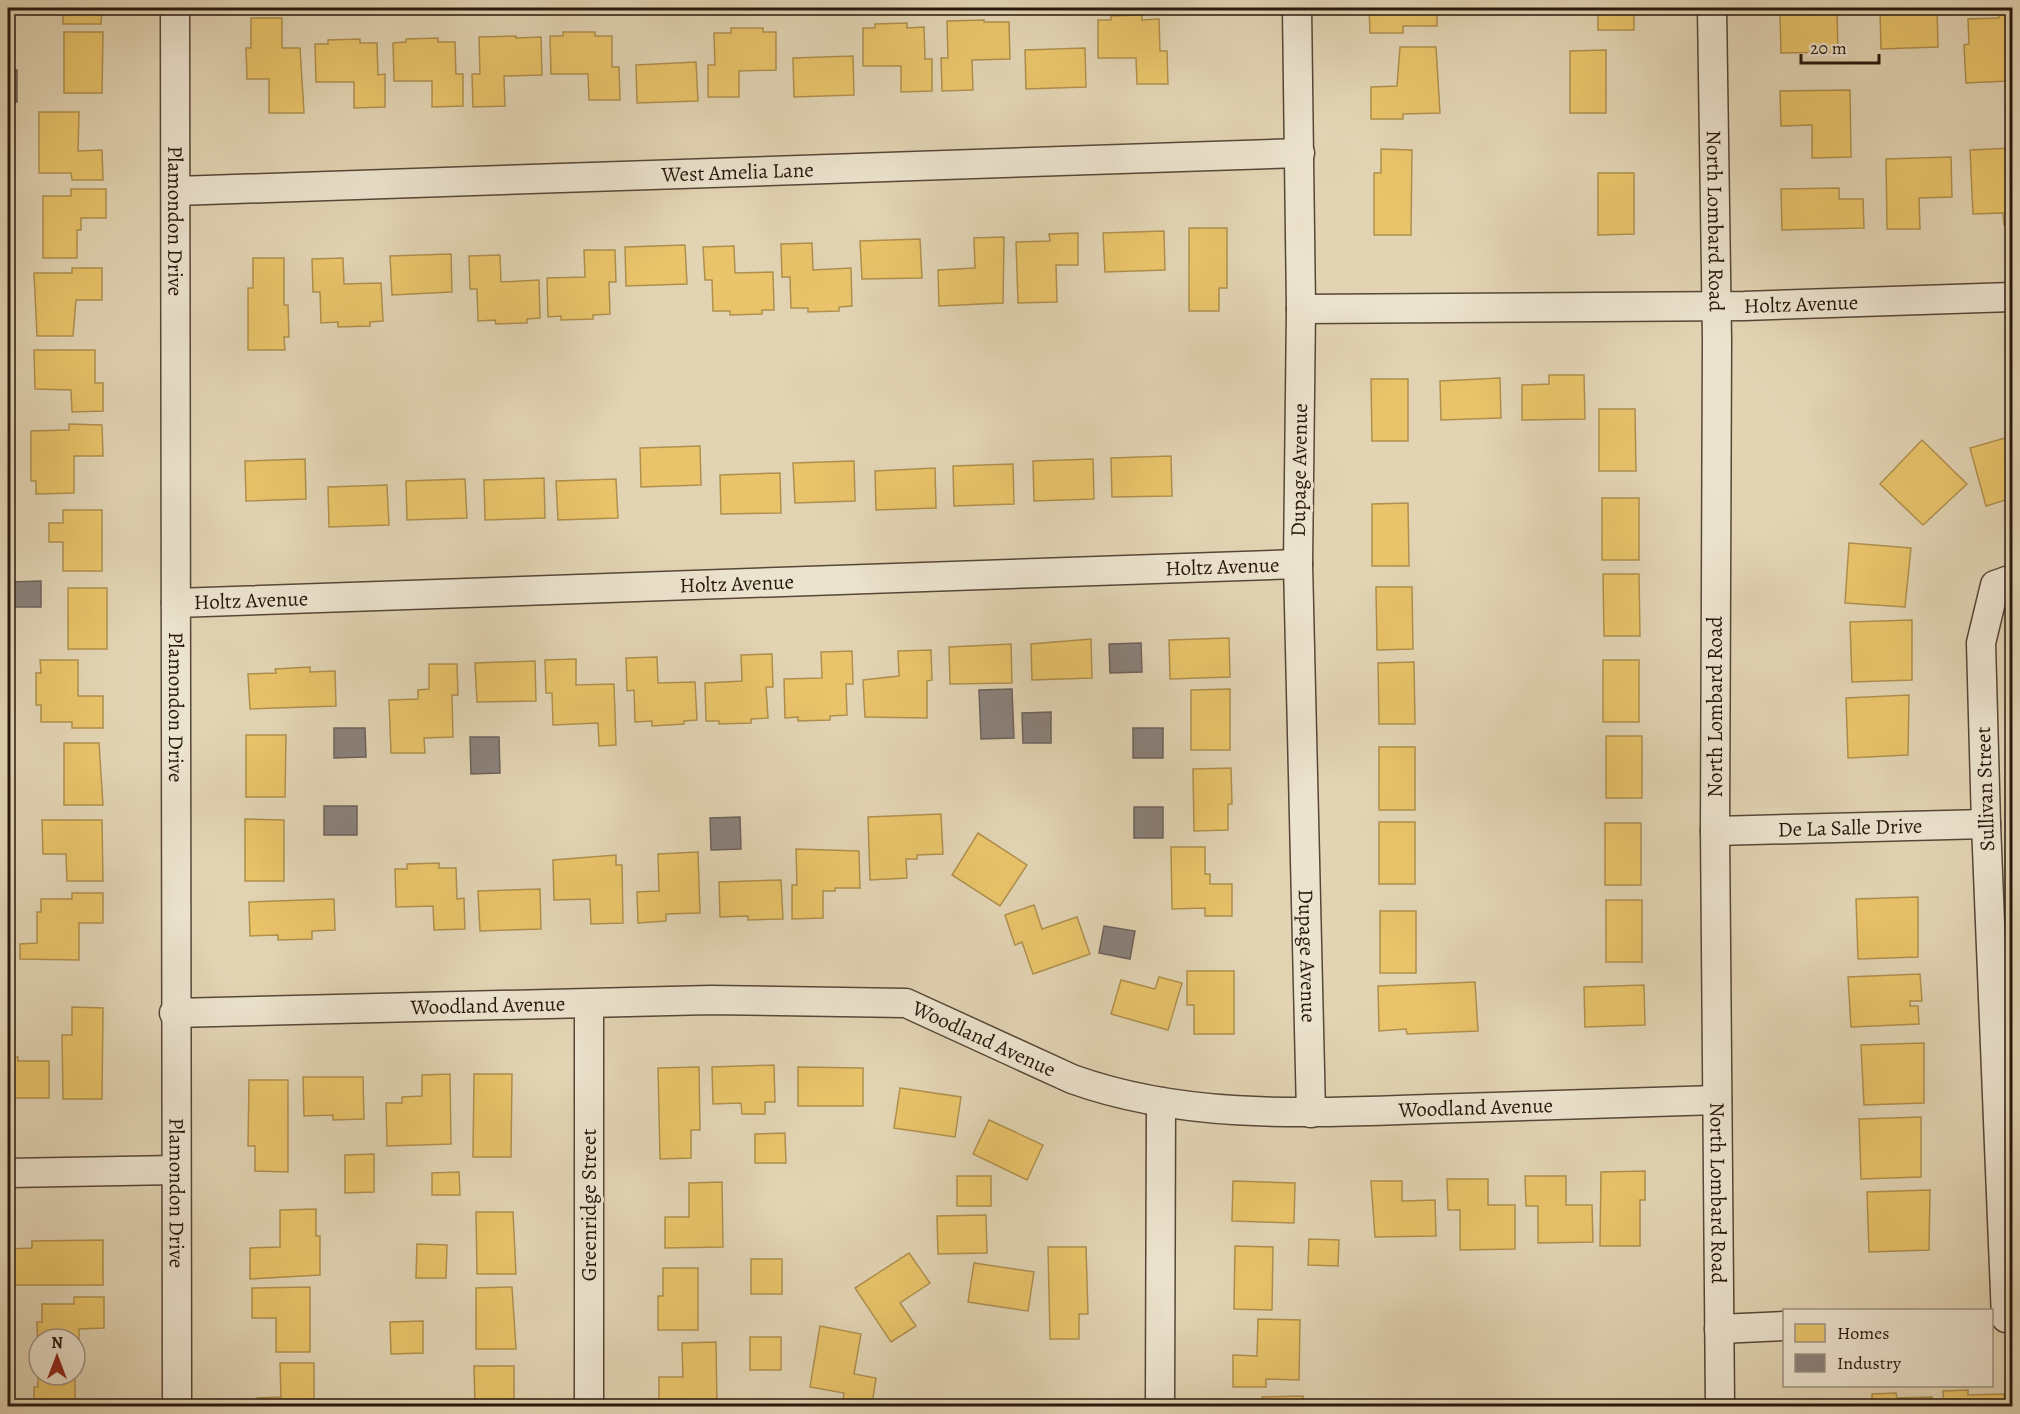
<svg xmlns="http://www.w3.org/2000/svg" width="2020" height="1414" viewBox="0 0 2020 1414" font-family="Alegreya,serif">
<style>
.homes{fill:#e9c46a;stroke:#af904e;stroke-width:1.5}
.industry{fill:#8a817c;stroke:#6d625b;stroke-width:1.5}
.lines{fill:none;stroke-linecap:round;stroke-linejoin:round}
.minor-casing{stroke:#574737;stroke-width:31}
.minor{stroke:#ece3ce;stroke-width:28}
.labels{text-anchor:middle;dominant-baseline:central;stroke-width:6;stroke-linejoin:round;paint-order:stroke}
.street-label{font-size:21px;fill:#29180e;stroke:#ece3ce}
</style>
<rect width="100%" height="100%" fill="#e2d4b3"/>
<filter id="stains"><feTurbulence type="fractalNoise" baseFrequency=".00333" numOctaves="4"/><feColorMatrix values="0 0 0 0 .2 0 0 0 0 .09 0 0 0 0 .02 0 0 0 .5 -.17"/></filter>
<radialGradient id="worn" r=".72"><stop offset=".6" stop-color="#630" stop-opacity="0"/><stop offset="1" stop-color="#630" stop-opacity=".3"/></radialGradient>
<g class="homes">
<path d="M63,8H102L101,24H63Z"/>
<path d="M1369,8H1437V26H1403V33H1370Z"/>
<rect x="1598" y="8" width="36" height="22"/>
<path d="M1937,8L1938,47L1881,49L1880,10Z"/>
<path d="M1998,8H2012V55H2006L2008,81L1966,83L1964,45L1969,44L1968,19L1999,18Z"/>
<path d="M1837,11L1838,52L1781,53L1780,13Z"/>
<path d="M1142,15V20L1159,19L1160,51H1167L1168,84H1137L1136,58H1098V20H1111V16Z"/>
<path d="M251,18H282V48H300L304,113H269V79H247L246,48H251Z"/>
<path d="M984,20V22H1009L1010,59L972,60L973,90L942,91L941,58H948L947,21Z"/>
<path d="M907,23V28L924,27L925,59H932V91L901,92V66H863V28H875V24Z"/>
<path d="M731,28H763V32H776V70L739,71V97H708V65H715L714,33H731Z"/>
<path d="M64,32H103L102,93H64Z"/>
<path d="M563,32H595V36H612V67H619L620,100H589L588,74H551L550,36H563Z"/>
<path d="M516,36V38L541,37L542,75L504,76L505,106L473,107L472,74H480L479,37Z"/>
<path d="M438,38V42H455L456,74H463V106L432,107V81H394L393,43L406,42V39Z"/>
<path d="M360,39V43H377L378,75L385,74V107L354,108V82H316L315,44H328V40Z"/>
<path d="M1400,47H1436L1440,113L1403,114V119H1371V87L1397,86Z"/>
<path d="M1085,48L1086,87L1026,89L1025,50Z"/>
<path d="M1606,50V113H1570V51Z"/>
<path d="M853,56L854,95L794,97L793,58Z"/>
<path d="M696,62L698,101L637,103L636,65Z"/>
<path d="M1850,90L1851,157L1812,158V125L1781,126L1780,91Z"/>
<path d="M39,112H79L78,151L102,150L103,180H72L71,173H39Z"/>
<path d="M2012,148V225H2004L2003,213L1973,214L1970,150Z"/>
<path d="M1381,149L1412,150L1411,235H1374V173H1381Z"/>
<path d="M1951,157L1952,197L1919,198L1920,229H1887L1886,159Z"/>
<path d="M1598,173H1634V234L1598,235Z"/>
<path d="M1839,188V199H1863L1864,228L1782,230L1781,189Z"/>
<path d="M71,189H106V218H81V230H77V258H43V196H71Z"/>
<path d="M1189,228H1227V288H1219V311H1189Z"/>
<path d="M1164,231L1165,270L1105,272L1103,233Z"/>
<path d="M1078,233V265H1056L1057,302L1018,303L1016,242L1050,241L1049,234Z"/>
<path d="M1004,237L1003,303L939,306L938,270L975,268L974,238Z"/>
<path d="M920,239L922,278L862,279L860,241Z"/>
<path d="M812,243L813,270L851,268L852,306L839,307V311L808,312V308H791L790,277H782L781,244Z"/>
<path d="M685,245L687,284L626,286L625,247Z"/>
<path d="M734,246L735,273L773,272L774,310H762V314L730,315V311H713L712,280H705L703,247Z"/>
<path d="M584,250H615L616,282H609L610,314L593,315V319L561,320V316L548,317L547,278L585,277Z"/>
<path d="M451,254L452,292L392,295L390,256Z"/>
<path d="M500,255L501,282L539,280L540,318L527,319V323L496,324L495,320L478,321L477,289H470L469,256Z"/>
<path d="M253,258H284V305H288L289,337H284L285,350H248V288H253Z"/>
<path d="M343,258L344,284L381,283L383,321L370,322V326L338,327V322L321,323L320,292H313L312,259Z"/>
<path d="M72,268H102V300H76L73,336H37L34,273H72Z"/>
<path d="M34,350H95V383H103V411L72,412L71,390L35,389Z"/>
<path d="M1549,375H1584L1585,419L1522,420V385L1549,384Z"/>
<path d="M1500,378L1501,418L1441,420L1440,381Z"/>
<path d="M1371,379H1408V441H1372Z"/>
<path d="M1599,409H1635L1636,471H1599Z"/>
<path d="M69,424L102,425L103,456H74V493L36,494V481H31V431L69,430Z"/>
<path d="M2012,436V498L1986,506L1970,448Z"/>
<path d="M1922,440L1967,484L1923,525L1880,484Z"/>
<path d="M700,446L701,485L641,487L640,448Z"/>
<path d="M1171,456L1172,496L1112,497L1111,458Z"/>
<path d="M305,459L306,499L246,501L245,461Z"/>
<path d="M1093,459L1094,499L1034,501L1033,461Z"/>
<path d="M854,461L855,501L795,503L793,463Z"/>
<path d="M1013,464L1014,504L954,506L953,466Z"/>
<path d="M935,468L936,508L876,510L875,471Z"/>
<path d="M780,473L781,513L721,514L720,475Z"/>
<path d="M544,478L545,518L485,520L484,480Z"/>
<path d="M465,479L467,518L407,520L406,481Z"/>
<path d="M616,479L618,518L558,520L556,481Z"/>
<path d="M387,485L389,525L329,527L328,487Z"/>
<rect x="1602" y="498" width="37" height="62"/>
<path d="M1408,503L1409,566H1372V504Z"/>
<path d="M63,510H102V571H63V542H49V523H63Z"/>
<path d="M1849,543L1911,548L1905,607L1845,603Z"/>
<path d="M1603,574H1639L1640,636H1604Z"/>
<path d="M1376,587H1412L1413,649L1377,650Z"/>
<rect x="68" y="588" width="39" height="61"/>
<path d="M1912,620V680L1852,682L1850,622Z"/>
<path d="M1229,638L1230,677L1170,679L1169,640Z"/>
<path d="M1091,639L1092,678L1032,680L1031,644Z"/>
<path d="M1011,644L1012,683L950,684L949,647Z"/>
<path d="M931,650L932,680L927,681V718L865,717L863,680L899,676L898,651Z"/>
<path d="M852,651L853,684H846L847,715L830,716V720L798,721V717L785,718L784,679L822,678L821,652Z"/>
<path d="M772,654L773,687H766L768,718L751,719V723L719,724V721H706L705,683L742,681L741,655Z"/>
<path d="M657,657L658,683L695,682L697,720L684,721V724L652,726V721L635,722L634,690L627,691L626,658Z"/>
<path d="M576,659V685L614,684L616,745L599,746L598,723L553,725L552,693H546L545,660Z"/>
<path d="M40,660H78V696H103V728H72V722H41V705H36V673H41Z"/>
<rect x="1603" y="660" width="36" height="62"/>
<path d="M535,661L536,701L477,702L475,663Z"/>
<path d="M1414,662L1415,724H1379L1378,663Z"/>
<path d="M429,664H457L458,695H452L453,737L424,738L425,753H391L389,700L418,699V690L429,689Z"/>
<path d="M310,667V672L335,671L336,706L250,709L248,674L276,673L275,669Z"/>
<path d="M1230,689V750H1191V690Z"/>
<path d="M1909,695L1908,755L1848,758L1846,698Z"/>
<path d="M246,735H286L285,797H246Z"/>
<rect x="1606" y="736" width="36" height="62"/>
<path d="M64,743H99L103,805H64Z"/>
<rect x="1379" y="747" width="36" height="63"/>
<path d="M1231,768L1232,804H1228V830L1194,831L1193,769Z"/>
<path d="M941,814L943,854L917,855V859H906L907,878L870,880L868,817Z"/>
<path d="M245,819L284,820V881H245Z"/>
<path d="M42,820H102L103,881H67L66,854H43Z"/>
<rect x="1379" y="822" width="36" height="62"/>
<rect x="1605" y="823" width="36" height="62"/>
<path d="M978,833L1027,865L1000,906L952,875Z"/>
<path d="M1171,847H1205V874H1210V884H1232V916H1205V908L1172,909Z"/>
<path d="M796,849L859,851L860,888H835V891H823V918L792,919V885H797Z"/>
<path d="M698,852L700,913L666,914V921L638,923L637,892L659,891L658,854Z"/>
<path d="M616,855V865H622L623,923L591,924L590,899L554,900L553,860Z"/>
<path d="M439,863V868H456L457,899L464,898L465,929L434,930L433,906L396,907L395,869H407V864Z"/>
<path d="M781,880L783,919L748,920V916L720,917L719,882Z"/>
<path d="M540,889L541,929L480,931L478,891Z"/>
<path d="M72,893H103V923H79V960L20,959V944L37,943V912H41V899H72Z"/>
<path d="M1918,897V957L1858,959L1856,899Z"/>
<path d="M334,899L335,930L312,931V939L278,940V935L250,936L249,902Z"/>
<rect x="1606" y="900" width="36" height="62"/>
<path d="M1034,905L1042,929L1077,917L1090,954L1033,974L1022,942L1015,945L1005,915Z"/>
<rect x="1380" y="911" width="36" height="62"/>
<path d="M1187,971H1234V1034H1194V1005H1187Z"/>
<path d="M1920,974L1922,1001H1910V1006H1918L1919,1024L1851,1027L1848,977Z"/>
<path d="M1159,977L1182,983L1168,1030L1111,1014L1121,980L1155,989Z"/>
<path d="M1475,982L1478,1031L1407,1034L1406,1029L1379,1031L1378,986Z"/>
<path d="M1644,985L1645,1025L1585,1027L1584,987Z"/>
<path d="M72,1007L103,1008L102,1099H63L62,1035H72Z"/>
<path d="M1924,1043V1103L1864,1105L1861,1045Z"/>
<path d="M8,1057H18V1061H49V1098H8Z"/>
<path d="M774,1065L775,1102H765V1114H742L741,1103L713,1104L712,1067Z"/>
<path d="M699,1067L700,1130H691V1158L660,1159L658,1068Z"/>
<path d="M798,1067L863,1068V1106H798Z"/>
<path d="M450,1074L451,1144L387,1146L386,1103H402V1097L422,1096V1075Z"/>
<path d="M474,1074H512L511,1157H473Z"/>
<path d="M303,1077H363L364,1119L333,1120V1115L304,1116Z"/>
<path d="M249,1080H288V1172L255,1171V1146H248Z"/>
<path d="M900,1088L961,1097L955,1137L894,1128Z"/>
<path d="M1921,1117V1177L1861,1179L1859,1119Z"/>
<path d="M989,1120L1043,1145L1027,1180L973,1154Z"/>
<path d="M785,1133L786,1163H755V1134Z"/>
<path d="M374,1154V1192L345,1193V1155Z"/>
<path d="M1645,1171V1200H1640V1246H1600L1601,1172Z"/>
<path d="M459,1172L460,1195H432V1173Z"/>
<rect x="957" y="1176" width="34" height="30"/>
<path d="M1525,1176H1566V1205H1592L1593,1242L1538,1243V1206H1526Z"/>
<path d="M1447,1179H1488V1205H1515V1249L1460,1250V1210H1448Z"/>
<path d="M1233,1181L1295,1183L1294,1223L1232,1221Z"/>
<path d="M1371,1181H1402V1201L1435,1200L1436,1236L1375,1237Z"/>
<path d="M722,1182L723,1247L665,1248V1217H689V1183Z"/>
<path d="M1930,1190L1929,1250L1869,1252L1867,1192Z"/>
<path d="M316,1209V1236H320V1275L250,1279V1248L280,1247V1210Z"/>
<path d="M476,1212H513L516,1274H477Z"/>
<path d="M986,1215L987,1253L938,1254L937,1216Z"/>
<path d="M1309,1239L1339,1240L1338,1266L1308,1265Z"/>
<path d="M103,1240V1285H8V1249L32,1248V1241Z"/>
<path d="M417,1244L447,1245L446,1278H416Z"/>
<path d="M1235,1246L1273,1247L1272,1310L1234,1309Z"/>
<path d="M1048,1247H1086L1088,1314H1079V1339H1050Z"/>
<path d="M909,1253L930,1283L900,1303L916,1326L891,1342L855,1288Z"/>
<rect x="751" y="1259" width="31" height="35"/>
<path d="M974,1263L1034,1272L1028,1311L968,1302Z"/>
<path d="M663,1268H698V1330H658V1296H663Z"/>
<path d="M310,1287V1352H276V1318H252V1288Z"/>
<path d="M512,1287L516,1349H476V1288Z"/>
<path d="M74,1297H104V1328L79,1329V1366H75V1339H39L38,1354L37,1322H42V1304H74Z"/>
<path d="M1258,1319L1300,1320L1299,1380L1266,1379V1387H1233V1355L1257,1356Z"/>
<path d="M423,1321V1353L391,1354L390,1322Z"/>
<path d="M820,1326L861,1334L854,1374L876,1378L872,1404L843,1400L844,1393L810,1387Z"/>
<rect x="750" y="1337" width="31" height="33"/>
<path d="M716,1342L717,1406H659V1377H683L682,1343Z"/>
<path d="M280,1363H314V1406H257V1398L281,1397Z"/>
<path d="M474,1366H514V1406H475Z"/>
<path d="M38,1374L75,1375V1406H34V1387H38Z"/>
<path d="M1968,1390V1395L2004,1394V1406H1944L1943,1391Z"/>
<path d="M1896,1393L1897,1398L1932,1397V1406H1872V1394Z"/>
<path d="M1303,1396V1406H1262V1397Z"/>
<path d="M1820,1399V1404L1856,1402V1406H1795V1400Z"/>
</g>
<g class="industry">
<rect x="8" y="70" width="9" height="32"/>
<path d="M41,581V607H11V582Z"/>
<path d="M1141,643L1142,672L1110,673L1109,644Z"/>
<path d="M1012,689L1014,738L981,739L979,690Z"/>
<path d="M1051,712V743H1023L1022,713Z"/>
<path d="M334,728H365L366,757L334,758Z"/>
<rect x="1133" y="728" width="30" height="30"/>
<path d="M8,737H12V766H8V779Z"/>
<path d="M470,737H499L500,773L471,774Z"/>
<rect x="324" y="806" width="33" height="29"/>
<rect x="1134" y="807" width="29" height="31"/>
<rect x="8" y="815" width="3" height="28"/>
<path d="M740,817L741,849L711,850L710,818Z"/>
<path d="M8,890H13V910L8,911Z"/>
<path d="M1104,926L1135,931L1130,959L1099,953Z"/>
</g>
<g class="lines">
<g class="minor-casing">
<g id="minor">
<path id="s1" d="M175,8L177,1406"/>
<path id="s2" d="M1297,8L1301,309L1298,564L1311,1113"/>
<path id="s3" d="M1712,8L1717,340L1715,831L1720,1406"/>
<path id="s4" d="M177,191L1300,153"/>
<path id="s5" d="M1301,309L1744,306L2012,297"/>
<path id="s6" d="M176,603L1298,564"/>
<path id="s7" d="M1715,831L1986,824"/>
<path d="M589,1004V1406"/>
<path id="s8" d="M174,1013L711,1000L906,1003L1072,1079C1186,1120 1308,1113 1427,1109C1524,1106 1620,1103 1717,1100"/>
<path d="M8,1173L176,1170"/>
<path d="M2006,1318L1986,824L1981,643L1995,585L2012,579"/>
<path d="M1719,1329L1784,1326"/>
<path d="M1160,1406L1161,1102"/>
</g>
</g>
<use href="#minor" class="minor"/>
</g>
<g class="labels">
<g class="street-label">
<text stroke="none"><textPath href="#s4" startOffset="561">West Amelia Lane</textPath></text>
<text stroke="none"><textPath href="#s1" startOffset="213">Plamondon Drive</textPath></text>
<text stroke="none"><textPath href="#s3" startOffset="213">North Lombard Road</textPath></text>
<text stroke="none"><textPath href="#s5" startOffset="500">Holtz Avenue</textPath></text>
<text transform="translate(1299 470) rotate(-89)">Dupage Avenue</text>
<text stroke="none"><textPath href="#s6" startOffset="1047">Holtz Avenue</textPath></text>
<text stroke="none"><textPath href="#s6" startOffset="561">Holtz Avenue</textPath></text>
<text stroke="none"><textPath href="#s6" startOffset="75">Holtz Avenue</textPath></text>
<text stroke="none"><textPath href="#s1" startOffset="699">Plamondon Drive</textPath></text>
<text transform="translate(1715 707) rotate(-90)">North Lombard Road</text>
<text transform="translate(1985 789) rotate(-92)">Sullivan Street</text>
<text stroke="none"><textPath href="#s7" startOffset="135">De La Salle Drive</textPath></text>
<text stroke="none"><textPath href="#s2" startOffset="948">Dupage Avenue</textPath></text>
<text stroke="none"><textPath href="#s8" startOffset="314">Woodland Avenue</textPath></text>
<text stroke="none"><textPath href="#s8" startOffset="818">Woodland Avenue</textPath></text>
<text stroke="none"><textPath href="#s8" startOffset="1322">Woodland Avenue</textPath></text>
<text stroke="none"><textPath href="#s1" startOffset="1185">Plamondon Drive</textPath></text>
<text stroke="none"><textPath href="#s3" startOffset="1185">North Lombard Road</textPath></text>
<text transform="translate(589 1205) rotate(-90)">Greenridge Street</text>
</g>
</g>
<rect width="2020" height="1414" fill="none" stroke="#e2d4b3" stroke-width="30"/>
<rect x="9" y="9" width="2002" height="1396" fill="none" stroke="#29180e" stroke-width="3"/>
<rect x="15" y="15" width="1990" height="1384" fill="none" stroke="#29180e" stroke-width="1.5"/>
<rect x="1783" y="1309" width="210" height="78" fill="#ece3ce" stroke="#9e9281" stroke-width="1.5"/>
<rect x="1795" y="1324" width="30" height="18" fill="#e9c46a" stroke="#9e9281" stroke-width="1.5"/>
<text x="1837" y="1339" font-size="18" fill="#29180e">Homes</text>
<rect x="1795" y="1354" width="30" height="18" fill="#8a817c" stroke="#9e9281" stroke-width="1.5"/>
<text x="1837" y="1369" font-size="18" fill="#29180e">Industry</text>
<g transform="translate(57 1357)"><circle r="28" fill="#ece3ce" stroke="#9e9281" stroke-width="1.5"/>
<path d="M0-4.5L10 22L0 15L-10 22Z" fill="#8f2418"/>
<text y="-9" font-size="16" font-weight="bold" text-anchor="middle" fill="#29180e">N</text>
</g>
<path d="M1801 54v9h78v-9" fill="none" stroke="#29180e" stroke-width="3"/>
<text x="1810" y="54" font-size="18" fill="#29180e" stroke="#ece3ce" stroke-width="4.5" paint-order="stroke">20 m</text>
<rect width="100%" height="100%" filter="url(#stains)"/>
<rect width="100%" height="100%" fill="url(#worn)"/>
</svg>
